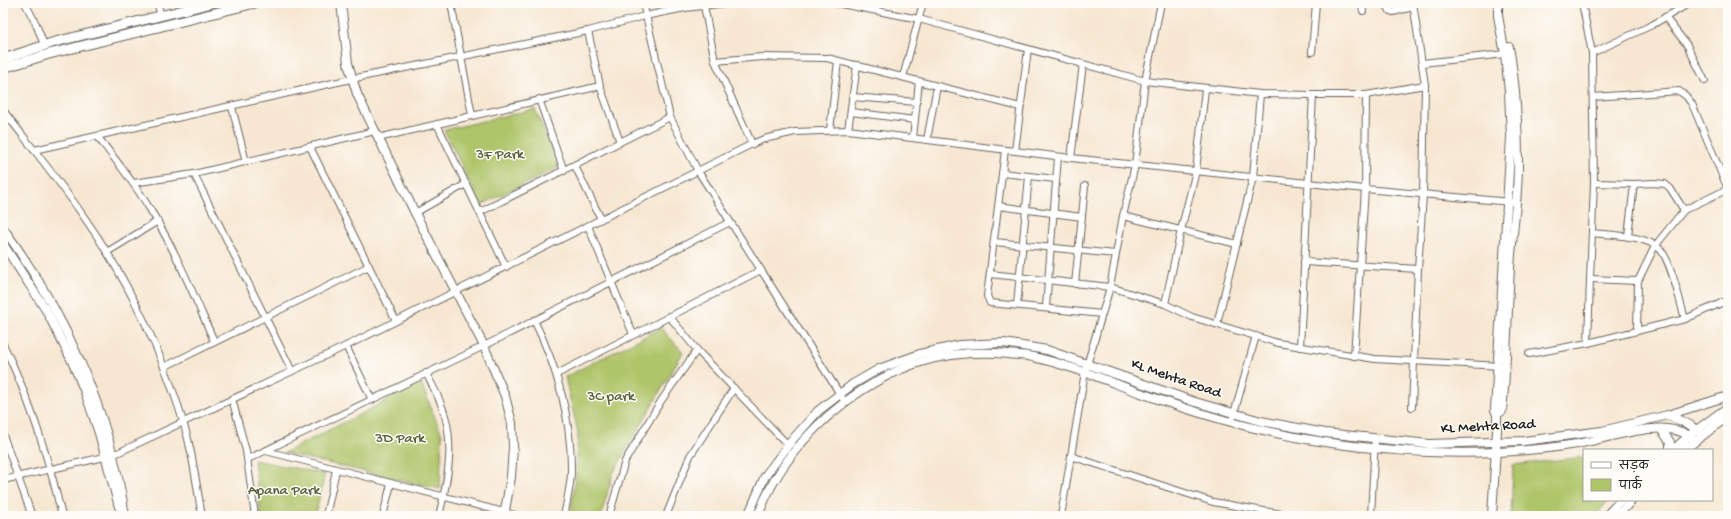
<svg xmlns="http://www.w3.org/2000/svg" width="1731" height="519" viewBox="0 0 1731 519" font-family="'Gochi Hand','Playpen Sans Deva',sans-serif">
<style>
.green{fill:#afc569;stroke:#667042}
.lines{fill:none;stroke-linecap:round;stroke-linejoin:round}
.minor-casing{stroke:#69635c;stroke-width:8}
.tertiary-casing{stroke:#69635c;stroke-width:10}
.secondary-casing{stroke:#69635c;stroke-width:11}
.minor{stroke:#fff;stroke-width:6}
.tertiary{stroke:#fff;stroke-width:8}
.secondary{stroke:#fff;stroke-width:9}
.labels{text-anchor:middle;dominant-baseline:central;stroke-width:3;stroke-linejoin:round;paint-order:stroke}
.park-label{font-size:15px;fill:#57603b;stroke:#fdfcf7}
.street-label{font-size:15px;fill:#1c1c1c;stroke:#fdfcf7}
</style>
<rect width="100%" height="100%" fill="#fdfcf7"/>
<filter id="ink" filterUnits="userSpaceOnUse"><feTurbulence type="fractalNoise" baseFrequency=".025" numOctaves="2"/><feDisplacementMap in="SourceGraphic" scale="8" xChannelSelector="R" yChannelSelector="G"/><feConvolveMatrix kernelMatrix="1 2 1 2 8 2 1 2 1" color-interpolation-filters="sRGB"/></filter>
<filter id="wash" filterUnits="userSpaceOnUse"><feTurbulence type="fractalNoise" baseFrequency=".012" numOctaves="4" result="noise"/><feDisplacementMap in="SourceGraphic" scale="16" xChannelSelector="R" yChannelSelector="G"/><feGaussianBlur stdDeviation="0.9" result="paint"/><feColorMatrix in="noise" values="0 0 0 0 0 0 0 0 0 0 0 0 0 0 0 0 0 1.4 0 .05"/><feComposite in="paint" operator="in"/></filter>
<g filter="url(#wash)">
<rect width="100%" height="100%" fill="#f7e7d2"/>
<g class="green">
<path d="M535,109L559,167L481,205L444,130Z"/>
<path d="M661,328L683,352L613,473L601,516H570L576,476L578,433L565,377Z"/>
<path d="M421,383L442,435L440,489L284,453Z"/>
<path d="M1584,457V500H1609L1595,516H1511L1513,465Z"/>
<path d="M254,460L325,474L315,516H261Z"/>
</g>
</g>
<g filter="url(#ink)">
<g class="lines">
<g class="minor-casing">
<g id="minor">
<path d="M25,3L36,24L44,45"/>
<path d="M157,3L161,15"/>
<path d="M451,3L472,115"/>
<path d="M643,3L670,117L698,171L845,402"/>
<path d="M836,3L919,19L1145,81L1260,94L1313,95H1366L1425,85"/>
<path d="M1361,3L1363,11"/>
<path d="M1386,3L1390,11L1393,12L1413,7"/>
<path d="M1582,3L1592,53L1594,183L1590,279L1588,343"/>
<path d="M704,6L715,61L752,144"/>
<path d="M1665,17L1687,45L1705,81"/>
<path d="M588,31L600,86L620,142"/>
<path d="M1312,52L1316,3"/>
<path d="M1592,53L1652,25L1690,3"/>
<path d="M715,61L762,57L827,58L1020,107"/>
<path d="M1422,63L1505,54"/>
<path d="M903,77L923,3"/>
<path d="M852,97L917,102"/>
<path d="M1593,97L1679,91L1686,96L1692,104L1728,189"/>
<path d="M539,99L564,171"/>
<path d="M232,107L246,162"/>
<path d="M3,110C29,144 57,178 82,214C128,279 166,359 187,435C194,462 197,489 202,516"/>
<path d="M851,112L915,120"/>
<path d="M437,124L506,267"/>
<path d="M830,130L838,61"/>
<path d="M848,130L857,65"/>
<path d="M97,136C115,159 133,181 148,206C175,248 194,296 214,341"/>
<path d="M378,138L600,86"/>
<path d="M913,138L919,81"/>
<path d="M927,140L937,86"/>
<path d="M310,147L396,321"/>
<path d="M34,150L351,79L588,31L645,16L685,8L727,3"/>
<path d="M1005,150L987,296L990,303L1102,314"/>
<path d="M1015,151L1028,49"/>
<path d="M1071,158L1083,64"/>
<path d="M575,166L601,219"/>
<path d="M1002,173L1056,179"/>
<path d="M194,174L292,371"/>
<path d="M133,183L194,174L375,131"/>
<path d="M1594,183L1634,184L1653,183L1665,184L1670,188L1684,210"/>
<path d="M998,206L1082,217"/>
<path d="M480,212L670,117"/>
<path d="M415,213L466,184"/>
<path d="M1123,216L1237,244"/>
<path d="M588,226L633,334"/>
<path d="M1592,233C1611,235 1645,235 1660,249C1671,261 1680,302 1685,319"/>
<path d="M1628,236L1634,184"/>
<path d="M994,242L1116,254"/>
<path d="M107,252L158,221"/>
<path d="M1304,262L1418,269"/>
<path d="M990,274L1110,287L1165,304L1192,317L1278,343L1375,359L1501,366"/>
<path d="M1590,279L1638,281L1655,246L1684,210L1728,189"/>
<path d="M1075,284L1085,186"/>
<path d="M1165,304L1181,230L1196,171L1205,89"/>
<path d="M1017,305L1029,176"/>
<path d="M1046,307L1058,157"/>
<path d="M669,316L697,350L788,445"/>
<path d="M534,320C557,367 572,421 571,474C570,488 567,502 564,516"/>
<path d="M1217,324L1253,177L1260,94"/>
<path d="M1637,331L1638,281"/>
<path d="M3,344C30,399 48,456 62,516"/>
<path d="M346,346L372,400"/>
<path d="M1300,347L1313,95"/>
<path d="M1529,354L1588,343L1685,319L1728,300"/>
<path d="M1354,356L1365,189L1366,95"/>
<path d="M164,367L369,266"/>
<path d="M426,373C431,383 437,393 441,404C456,439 448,480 439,516"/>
<path d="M557,374L761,270"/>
<path d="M232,399L246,451L255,516"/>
<path d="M1412,407L1418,269L1423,195L1425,85L1413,3"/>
<path d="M1233,417L1256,336"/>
<path d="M3,435L32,516"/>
<path d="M266,451L519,516"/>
<path d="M1071,456L1213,502L1293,516"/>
<path d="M248,459L484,346L730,222"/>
<path d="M3,480L113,455L346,346L752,144L764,139L795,132L848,130L1071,158L1365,189L1511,202"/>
<path d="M326,516L336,470"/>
<path d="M383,516L391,484"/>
<path d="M609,516L625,461L661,401L697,350"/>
<path d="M666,516L690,456L734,388"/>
<path d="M1061,516L1085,372L1110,287L1123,216L1135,165L1145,81L1161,3"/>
<path d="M1371,516L1375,438"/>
</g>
</g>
<g class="tertiary-casing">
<g id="tertiary">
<path d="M341,3L348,63L357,94L415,213L484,346L505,396L512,423L513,447L511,477L504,516"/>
<path d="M3,228C65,313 110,412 125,516"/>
<path d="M3,244L46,310L72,361L85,392L99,433L119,507"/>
<path d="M1497,414L1502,411C1507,364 1507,316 1510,269C1512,234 1518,200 1518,165C1518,126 1516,86 1509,47"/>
<path d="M1668,415L1690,425L1700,433"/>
<path d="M1661,429L1670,442V450"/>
<path d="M1673,450L1691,434L1728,407"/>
<path d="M1684,450L1728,416"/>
<path d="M748,516L765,476L793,439L818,411L853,384L879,369L920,354L960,345L1004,343L1047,350L1195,402L1261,421L1325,433L1429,444L1524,441L1602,431L1668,415L1728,396"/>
<path d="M758,516C774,471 806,432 844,403C894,365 944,348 1008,354C1016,355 1025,355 1033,357C1070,365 1105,380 1141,393C1168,403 1196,412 1224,420C1290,439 1359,449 1428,452C1477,454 1528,452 1577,444C1602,439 1644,426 1668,429C1679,430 1688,433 1695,441"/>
<path d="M1492,516L1497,431V414L1495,410L1511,137L1509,91L1505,54L1498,16V3"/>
<path d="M1606,516L1621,500"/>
<path d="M1617,516L1632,500"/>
</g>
</g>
<g class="secondary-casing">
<g id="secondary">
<path d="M3,59L55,42L212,3"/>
<path d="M3,68L49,54L255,3"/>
</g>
</g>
<use href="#minor" class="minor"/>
<use href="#tertiary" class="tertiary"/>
<use href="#secondary" class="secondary"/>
</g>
</g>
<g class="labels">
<g class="park-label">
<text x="500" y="155">3F Park</text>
<text x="611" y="397">3C park</text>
<text x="400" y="439">3D Park</text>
<text x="284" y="491">Apana Park</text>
</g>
<g class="street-label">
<text transform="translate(1176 379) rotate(19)">KL Mehta Road</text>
<text transform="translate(1488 427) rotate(-3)">KL Mehta Road</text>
</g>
</g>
<rect width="1731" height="519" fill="none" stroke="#fdfcf7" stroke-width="16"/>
<rect x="1583" y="449" width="130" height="52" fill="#fdfcf7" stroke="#a3a29f"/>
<rect x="1591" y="462" width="20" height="6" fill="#ffffff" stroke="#a3a29f"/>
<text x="1619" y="469" font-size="12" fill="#1c1c1c">सड़क</text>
<rect x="1591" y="479" width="20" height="12" fill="#afc569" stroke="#a3a29f"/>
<text x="1619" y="489" font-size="12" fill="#1c1c1c">पार्क</text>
</svg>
